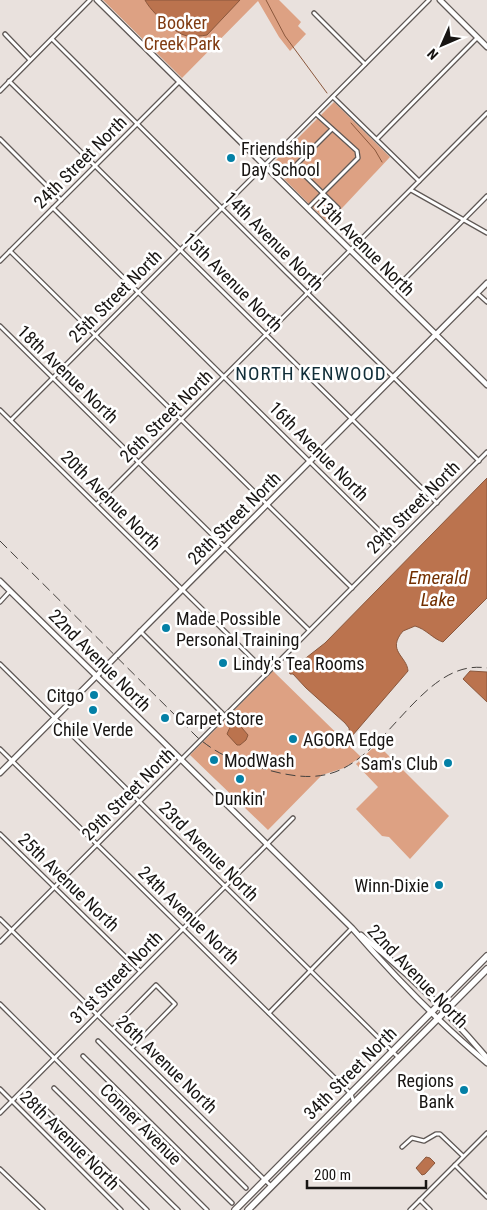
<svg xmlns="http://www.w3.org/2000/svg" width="487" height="1210" viewBox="0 0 487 1210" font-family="'Roboto Condensed',sans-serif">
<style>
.green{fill:#dda183}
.water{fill:#bb734e;stroke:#8a573c}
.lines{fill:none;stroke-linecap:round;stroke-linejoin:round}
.stream{stroke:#8a573c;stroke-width:1}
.street-casing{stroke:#5f5855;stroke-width:5.5}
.secondary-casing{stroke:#5f5855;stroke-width:7}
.highway-casing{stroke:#5f5855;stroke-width:8}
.street{stroke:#fff;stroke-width:3}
.secondary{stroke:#fff;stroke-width:4.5}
.highway{stroke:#fff;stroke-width:5.5}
.rail{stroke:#45413e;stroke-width:1;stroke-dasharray:10 5;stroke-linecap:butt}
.poi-dot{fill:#0380a6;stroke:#fff;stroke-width:2}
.labels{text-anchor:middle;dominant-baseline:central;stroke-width:5;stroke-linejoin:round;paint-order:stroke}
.park-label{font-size:18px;fill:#803c13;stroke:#fff}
.poi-label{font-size:18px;fill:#181513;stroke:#fff;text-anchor:start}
.street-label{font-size:18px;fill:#181513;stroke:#fff}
.neighbourhood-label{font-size:19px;letter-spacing:1px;fill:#102d38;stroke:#fff}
.water-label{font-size:19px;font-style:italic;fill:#722f00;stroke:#fff}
</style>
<rect width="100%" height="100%" fill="#e9e1dd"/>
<g class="green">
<path d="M103,0H279L301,22L298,26L306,34L290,51L279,37L258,1L182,78Z"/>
<path d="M334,102L390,157L328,223L272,167L271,165Z"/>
<path d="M273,671L361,757L344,768L322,775L268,830L190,755Z"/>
<path d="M377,744L449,816L410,859L389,837L382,836L356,809L378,787L356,764Z"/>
</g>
<g class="water">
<path d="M145,0H240L207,35C201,36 193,37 187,36C174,33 151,12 145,0Z"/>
<path d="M487,478V598L443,642C433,639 426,629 415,626L403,631C386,651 407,656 408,671L352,736H350L349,728L345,723L306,688L293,674H290L289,671L296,670L302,661L325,643Z"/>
<path d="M470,671L487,672V702L463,679Z"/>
<path d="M236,721L248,735L246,740L240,745H237L227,734L231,725Z"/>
<path d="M426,1157L430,1158L435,1163L425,1174L422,1175L416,1168Z"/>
</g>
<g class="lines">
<g class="stream">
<path d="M266,0L285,36L327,93"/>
<path d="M351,123L375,150L382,162"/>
</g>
<g class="street-casing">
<g id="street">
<path d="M314,13L365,64"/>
<path d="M5,34L30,60"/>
<path d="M52,39L286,272L479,461"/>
<path d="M9,81L437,503"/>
<path d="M0,91L90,0"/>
<path d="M333,97L419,181"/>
<path d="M332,129L297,164V168L338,208"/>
<path d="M0,139L61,200"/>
<path d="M377,139L477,38"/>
<path d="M411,190L487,233"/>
<path d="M53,208L394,545"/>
<path d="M308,208L358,158L357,151L316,114"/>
<path d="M10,251L352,588"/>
<path d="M0,261L179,82"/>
<path d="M392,292L487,196"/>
<path d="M477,293L487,302"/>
<path d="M0,326L309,630"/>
<path d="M0,410L267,673"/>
<path d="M11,420L429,0"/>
<path d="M97,504L487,113"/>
<path d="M0,602L10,591"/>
<path d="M140,631L225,716"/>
<path d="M0,664L399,1058"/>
<path d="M0,749L347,1090L351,1094L354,1103"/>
<path d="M0,834L140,971"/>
<path d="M0,919L271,1186"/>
<path d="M0,942L487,452"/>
<path d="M0,1004L207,1210"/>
<path d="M269,1013L352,928"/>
<path d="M113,1029L156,985L175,1004L132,1048"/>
<path d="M98,1041L246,1188"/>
<path d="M83,1056L232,1203"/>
<path d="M54,1088L178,1210"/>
<path d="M0,1089L121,1210"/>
<path d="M39,1103L147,1210"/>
<path d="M0,1113L293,818"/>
<path d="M402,1147L412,1138L424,1141L436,1134H440L463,1156"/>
<path d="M455,1165L487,1197"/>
<path d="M0,1169L43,1210"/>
<path d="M420,1200L430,1210"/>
<path d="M410,1210L487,1133"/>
</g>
</g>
<g class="secondary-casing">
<g id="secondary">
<path d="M97,0L487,385"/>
<path d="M440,0L487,47"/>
<path d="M0,581L352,928C394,976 438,1022 487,1063"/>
<path d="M0,773L487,283"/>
<path d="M361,935C407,972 449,1013 487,1058"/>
</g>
</g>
<g class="highway-casing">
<g id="highway">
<path d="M235,1210L487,956"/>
<path d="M248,1210L487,969"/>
</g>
</g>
<use href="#street" class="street"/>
<use href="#secondary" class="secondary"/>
<use href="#highway" class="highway"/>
<path class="rail" d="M0,541L197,737C222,758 237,761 268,770C290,776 313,780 335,772C390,752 425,658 487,668"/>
</g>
<g class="poi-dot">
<circle cx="231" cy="158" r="5"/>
<circle cx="166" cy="628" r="5"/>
<circle cx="223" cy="663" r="5"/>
<circle cx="94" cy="695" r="5"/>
<circle cx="93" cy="710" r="5"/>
<circle cx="165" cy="718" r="5"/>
<circle cx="293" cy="739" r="5"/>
<circle cx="214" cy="760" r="5"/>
<circle cx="448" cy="763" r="5"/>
<circle cx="240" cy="779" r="5"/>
<circle cx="439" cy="885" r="5"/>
<circle cx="464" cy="1090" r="5"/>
</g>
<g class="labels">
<g class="park-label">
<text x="182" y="22">Booker<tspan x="182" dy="21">Creek Park</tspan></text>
</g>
<g class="poi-label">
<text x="241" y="148">Friendship<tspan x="241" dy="21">Day School</tspan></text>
<text x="176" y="618">Made Possible<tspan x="176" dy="21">Personal Training</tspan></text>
<text x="233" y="663">Lindy's Tea Rooms</text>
<text x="84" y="695" text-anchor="end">Citgo</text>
<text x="175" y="718">Carpet Store</text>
<text x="93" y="729" text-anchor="middle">Chile Verde</text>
<text x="303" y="739">AGORA Edge</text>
<text x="224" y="760">ModWash</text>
<text x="438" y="763" text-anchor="end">Sam's Club</text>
<text x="240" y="798" text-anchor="middle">Dunkin'</text>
<text x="429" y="885" text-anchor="end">Winn-Dixie</text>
<text x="454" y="1080" text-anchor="end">Regions<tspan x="454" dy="21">Bank</tspan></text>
</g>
<g class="street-label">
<text transform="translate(80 162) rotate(-45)">24th Street North</text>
<text transform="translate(274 241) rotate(45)">14th Avenue North</text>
<text transform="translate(365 246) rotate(45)">13th Avenue North</text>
<text transform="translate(233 282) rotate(45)">15th Avenue North</text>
<text transform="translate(115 296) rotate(-45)">25th Street North</text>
<text transform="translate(68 374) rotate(44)">18th Avenue North</text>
<text transform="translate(166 416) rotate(-45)">26th Street North</text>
<text transform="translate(319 451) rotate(45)">16th Avenue North</text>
<text transform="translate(111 500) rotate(45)">20th Avenue North</text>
<text transform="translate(413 507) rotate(-45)">29th Street North</text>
<text transform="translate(234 518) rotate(-45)">28th Street North</text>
<text transform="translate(100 660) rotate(45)">22nd Avenue North</text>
<text transform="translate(128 794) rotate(-45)">29th Street North</text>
<text transform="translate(209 851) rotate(45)">23rd Avenue North</text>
<text transform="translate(69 882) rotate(44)">25th Avenue North</text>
<text transform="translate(189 915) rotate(44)">24th Avenue North</text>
<text transform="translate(418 976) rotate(46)">22nd Avenue North</text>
<text transform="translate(116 977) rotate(-45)">31st Street North</text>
<text transform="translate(167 1064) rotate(44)">26th Avenue North</text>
<text transform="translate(350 1073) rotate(-45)">34th Street North</text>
<text transform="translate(141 1124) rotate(45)">Conner Avenue</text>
<text transform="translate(70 1140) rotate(45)">28th Avenue North</text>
</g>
<g class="neighbourhood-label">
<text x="311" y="373">NORTH KENWOOD</text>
</g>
<g class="water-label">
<text x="438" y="577">Emerald<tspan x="438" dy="22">Lake</tspan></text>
</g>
</g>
<g transform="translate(442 45) rotate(225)" stroke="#ffffff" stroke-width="4" paint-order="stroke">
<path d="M0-4L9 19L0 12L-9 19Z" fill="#181513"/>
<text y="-8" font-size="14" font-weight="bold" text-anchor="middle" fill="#181513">N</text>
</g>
<path d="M307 1180v8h119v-8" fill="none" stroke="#181513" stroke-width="2.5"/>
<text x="314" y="1180" font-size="15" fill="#181513" stroke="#ffffff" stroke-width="4" paint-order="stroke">200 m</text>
</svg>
